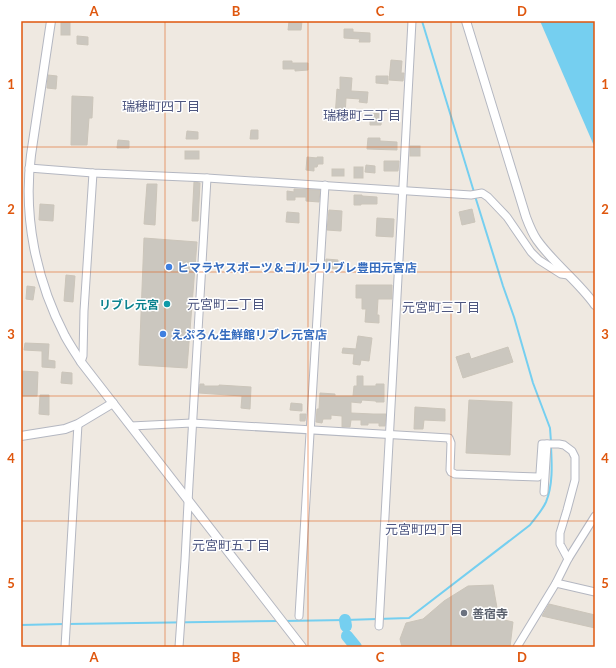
<svg xmlns="http://www.w3.org/2000/svg" width="616" height="668" viewBox="0 0 616 668" font-family="Lato,'Noto Sans JP',sans-serif">
<style>
.water{fill:#75cff0}
.lines{fill:none;stroke-linecap:round;stroke-linejoin:round}
.stream{stroke:#75cff0;stroke-width:2}
.river{stroke:#75cff0;stroke-width:12}
.building{fill:#cbc7bf;stroke:#cbc5ba}
.minor-casing{stroke:#b4b7c1;stroke-width:9}
.tertiary-casing{stroke:#b4b7c1;stroke-width:10}
.minor{stroke:#fff;stroke-width:7}
.tertiary{stroke:#fff;stroke-width:8}
.grid{fill:none;stroke:#df570e;stroke-width:1;stroke-opacity:0.55}
.shop-dot{fill:#3f7fe0;stroke:#fff;stroke-width:1.5}
.culture-dot{fill:#0f9aa8;stroke:#fff;stroke-width:1.5}
.worship-dot{fill:#6b7280;stroke:#fff;stroke-width:1.5}
.labels{text-anchor:middle;dominant-baseline:central;stroke-width:3;stroke-linejoin:round;paint-order:stroke}
.shop-label{font-size:12px;font-weight:bold;fill:#366cbe;stroke:#fff;text-anchor:start}
.culture-label{font-size:12px;font-weight:bold;fill:#0d838f;stroke:#fff;text-anchor:end}
.worship-label{font-size:12px;font-weight:bold;fill:#5b616d;stroke:#fff;text-anchor:start}
.neighbourhood-label{font-size:13px;fill:#4d5680;stroke:#fff}
.neatline{fill:none;stroke:#df570e;stroke-width:1.5}
.grid-label{font-size:13px;text-anchor:middle;font-weight:bold;fill:#df570e}
</style>
<rect width="100%" height="100%" fill="#efe9e1"/>
<path class="water" d="M540,21H595V148Z"/>
<g class="lines">
<g class="stream">
<path d="M422,21L474,192"/>
<path d="M475,196L503,286L514,317L533,383L550,428L551,442"/>
<path d="M284,621L345,620L409,618L530,525C535,518 542,511 546,502C553,485 552,465 551,447"/>
<path d="M68,624L278,621"/>
<path d="M21,625L64,624"/>
</g>
<g class="river">
<path d="M345,620L346,626"/>
<path d="M347,636L356,647"/>
</g>
</g>
<g class="building">
<rect x="61" y="21" width="9" height="14"/>
<path d="M289,21H302L301,30H288Z"/>
<path d="M344,29H353V32L370,33V42H359L360,39L344,38Z"/>
<path d="M77,36L88,37V45L77,44Z"/>
<path d="M391,60L402,61L401,73H404L403,81L389,80Z"/>
<path d="M283,61H292V63H308V70L295,71V69H283Z"/>
<path d="M48,75L57,76L56,89L47,88Z"/>
<path d="M376,76H388V84L376,83Z"/>
<path d="M340,77L352,78L351,91L368,92L367,103L359,102L360,99L346,98L345,117H335L337,89L340,90Z"/>
<path d="M72,96L93,97L92,118H89L87,145H71Z"/>
<path d="M370,113L382,114L381,125H370Z"/>
<path d="M251,130H258V139H250Z"/>
<path d="M187,131L198,132V139H186Z"/>
<path d="M368,138H380V141L397,142V150L367,149Z"/>
<path d="M118,140L129,141V148H117Z"/>
<rect x="410" y="146" width="10" height="10"/>
<rect x="185" y="151" width="14" height="8"/>
<path d="M307,157L317,158V157H323V164H318L317,167H314V171L306,170Z"/>
<path d="M384,161H399L398,171H384Z"/>
<path d="M366,165L375,166V173L365,172Z"/>
<rect x="354" y="167" width="9" height="11"/>
<rect x="332" y="169" width="12" height="7"/>
<path d="M194,182L200,183L198,221H192Z"/>
<path d="M147,184H157L155,225L144,224Z"/>
<path d="M294,189L320,190L319,202L306,201V197H295V200H287V191L294,192Z"/>
<path d="M354,195H362V196L377,197V204H361V205H354Z"/>
<path d="M40,204L54,205L53,221L39,220Z"/>
<path d="M472,209L475,222L462,225L459,212Z"/>
<path d="M329,210L342,211L341,231L327,230Z"/>
<path d="M287,212L299,213V223L286,222Z"/>
<path d="M377,218L394,219L393,237L376,236Z"/>
<path d="M144,238L197,242L187,368L139,365Z"/>
<path d="M326,259L338,260L337,269L325,268Z"/>
<path d="M66,275L75,276L73,302L64,301Z"/>
<path d="M356,285H392V299H378L377,315H379V323L365,322L366,309H362V298H356Z"/>
<path d="M27,286L35,287L33,300L26,299Z"/>
<path d="M358,336L372,338L369,361L361,360L360,365L353,364L354,354L342,353L343,348L356,349Z"/>
<path d="M25,343L49,344L48,360L55,361V368L42,367V351L24,350Z"/>
<path d="M508,347L513,362L463,378L456,357L469,353L471,359Z"/>
<path d="M21,371L38,372L37,396H21Z"/>
<path d="M62,372L72,373V384L61,383Z"/>
<path d="M357,376H363V386H376V384H384V402H376V401L362,400L361,403L351,402V413L373,414H386L385,426H379V423H368V425H361V420H351L350,427H342V416L331,415V419H323L322,423L316,422L317,409H319L320,393L335,394V396H353L354,386H357Z"/>
<path d="M200,384H204V386H219V385L251,387L250,409L241,408L242,396L199,393Z"/>
<path d="M40,395H49V415L39,414Z"/>
<path d="M469,400L512,402L510,455L466,453Z"/>
<path d="M291,403L302,404V411L290,410Z"/>
<path d="M415,407L445,409V421L424,420L423,429H414Z"/>
<path d="M300,414H306L305,421H300Z"/>
<path d="M493,585L497,608L500,619L513,622L510,647H402L400,639L406,623L423,619L444,601L468,586Z"/>
<path d="M549,604L595,615V628L542,616Z"/>
</g>
<g class="lines">
<g class="minor-casing">
<g id="minor">
<path d="M29,168L93,173L207,178L471,195L482,193L488,197L507,217L531,252L539,260L561,274L568,275"/>
<path d="M81,362L83,356L84,311L93,173"/>
<path d="M131,426L192,423L449,438L451,443L450,470L451,472L455,474L538,477L540,475V473L542,444H559L564,445L572,451L575,457V480L567,510L560,533V544L568,559"/>
<path d="M544,492L547,444"/>
<path d="M556,583L595,592"/>
<path d="M299,616L325,185"/>
<path d="M379,626L412,21"/>
<path d="M65,647L78,424"/>
<path d="M179,647L185,560L189,484L207,178"/>
<path d="M517,647L556,583L568,559L595,516"/>
</g>
</g>
<g class="tertiary-casing">
<g id="tertiary">
<path d="M51,21L31,155C23,217 36,280 65,336C70,345 76,354 81,362L302,647"/>
<path d="M466,21L526,217C529,225 532,233 537,240C554,264 578,281 595,305"/>
<path d="M21,436L65,429L78,424L113,403"/>
</g>
</g>
<use href="#minor" class="minor"/>
<use href="#tertiary" class="tertiary"/>
</g>
<path class="grid" d="M165,21V647M308,21V647M451,21V647M21,147H595M21,272H595M21,396H595M21,521H595"/>
<g class="shop-dot">
<circle cx="169" cy="267" r="4"/>
<circle cx="163" cy="334" r="4"/>
</g>
<circle class="culture-dot" cx="167" cy="304" r="4"/>
<circle class="worship-dot" cx="464" cy="613" r="4"/>
<g class="labels">
<g class="shop-label">
<text x="177" y="267">ヒマラヤスポーツ＆ゴルフリブレ豊田元宮店</text>
<text x="171" y="334">えぷろん生鮮館リブレ元宮店</text>
</g>
<g class="culture-label">
<text x="159" y="304">リブレ元宮</text>
</g>
<g class="worship-label">
<text x="472" y="613">善宿寺</text>
</g>
<g class="neighbourhood-label">
<text x="161" y="106">瑞穂町四丁目</text>
<text x="362" y="115">瑞穂町三丁目</text>
<text x="226" y="304">元宮町二丁目</text>
<text x="441" y="307">元宮町三丁目</text>
<text x="424" y="529">元宮町四丁目</text>
<text x="231" y="545">元宮町五丁目</text>
</g>
</g>
<rect width="616" height="668" fill="none" stroke="#ffffff" stroke-width="44"/>
<rect x="22" y="22" width="572" height="624" class="neatline"/>
<g class="grid-label">
<text x="94" y="16">A</text>
<text x="236" y="16">B</text>
<text x="380" y="16">C</text>
<text x="522" y="16">D</text>
<text x="11" y="89">1</text>
<text x="605" y="89">1</text>
<text x="11" y="214">2</text>
<text x="605" y="214">2</text>
<text x="11" y="339">3</text>
<text x="605" y="339">3</text>
<text x="11" y="463">4</text>
<text x="605" y="463">4</text>
<text x="11" y="588">5</text>
<text x="605" y="588">5</text>
<text x="94" y="662">A</text>
<text x="236" y="662">B</text>
<text x="380" y="662">C</text>
<text x="522" y="662">D</text>
</g>
</svg>
